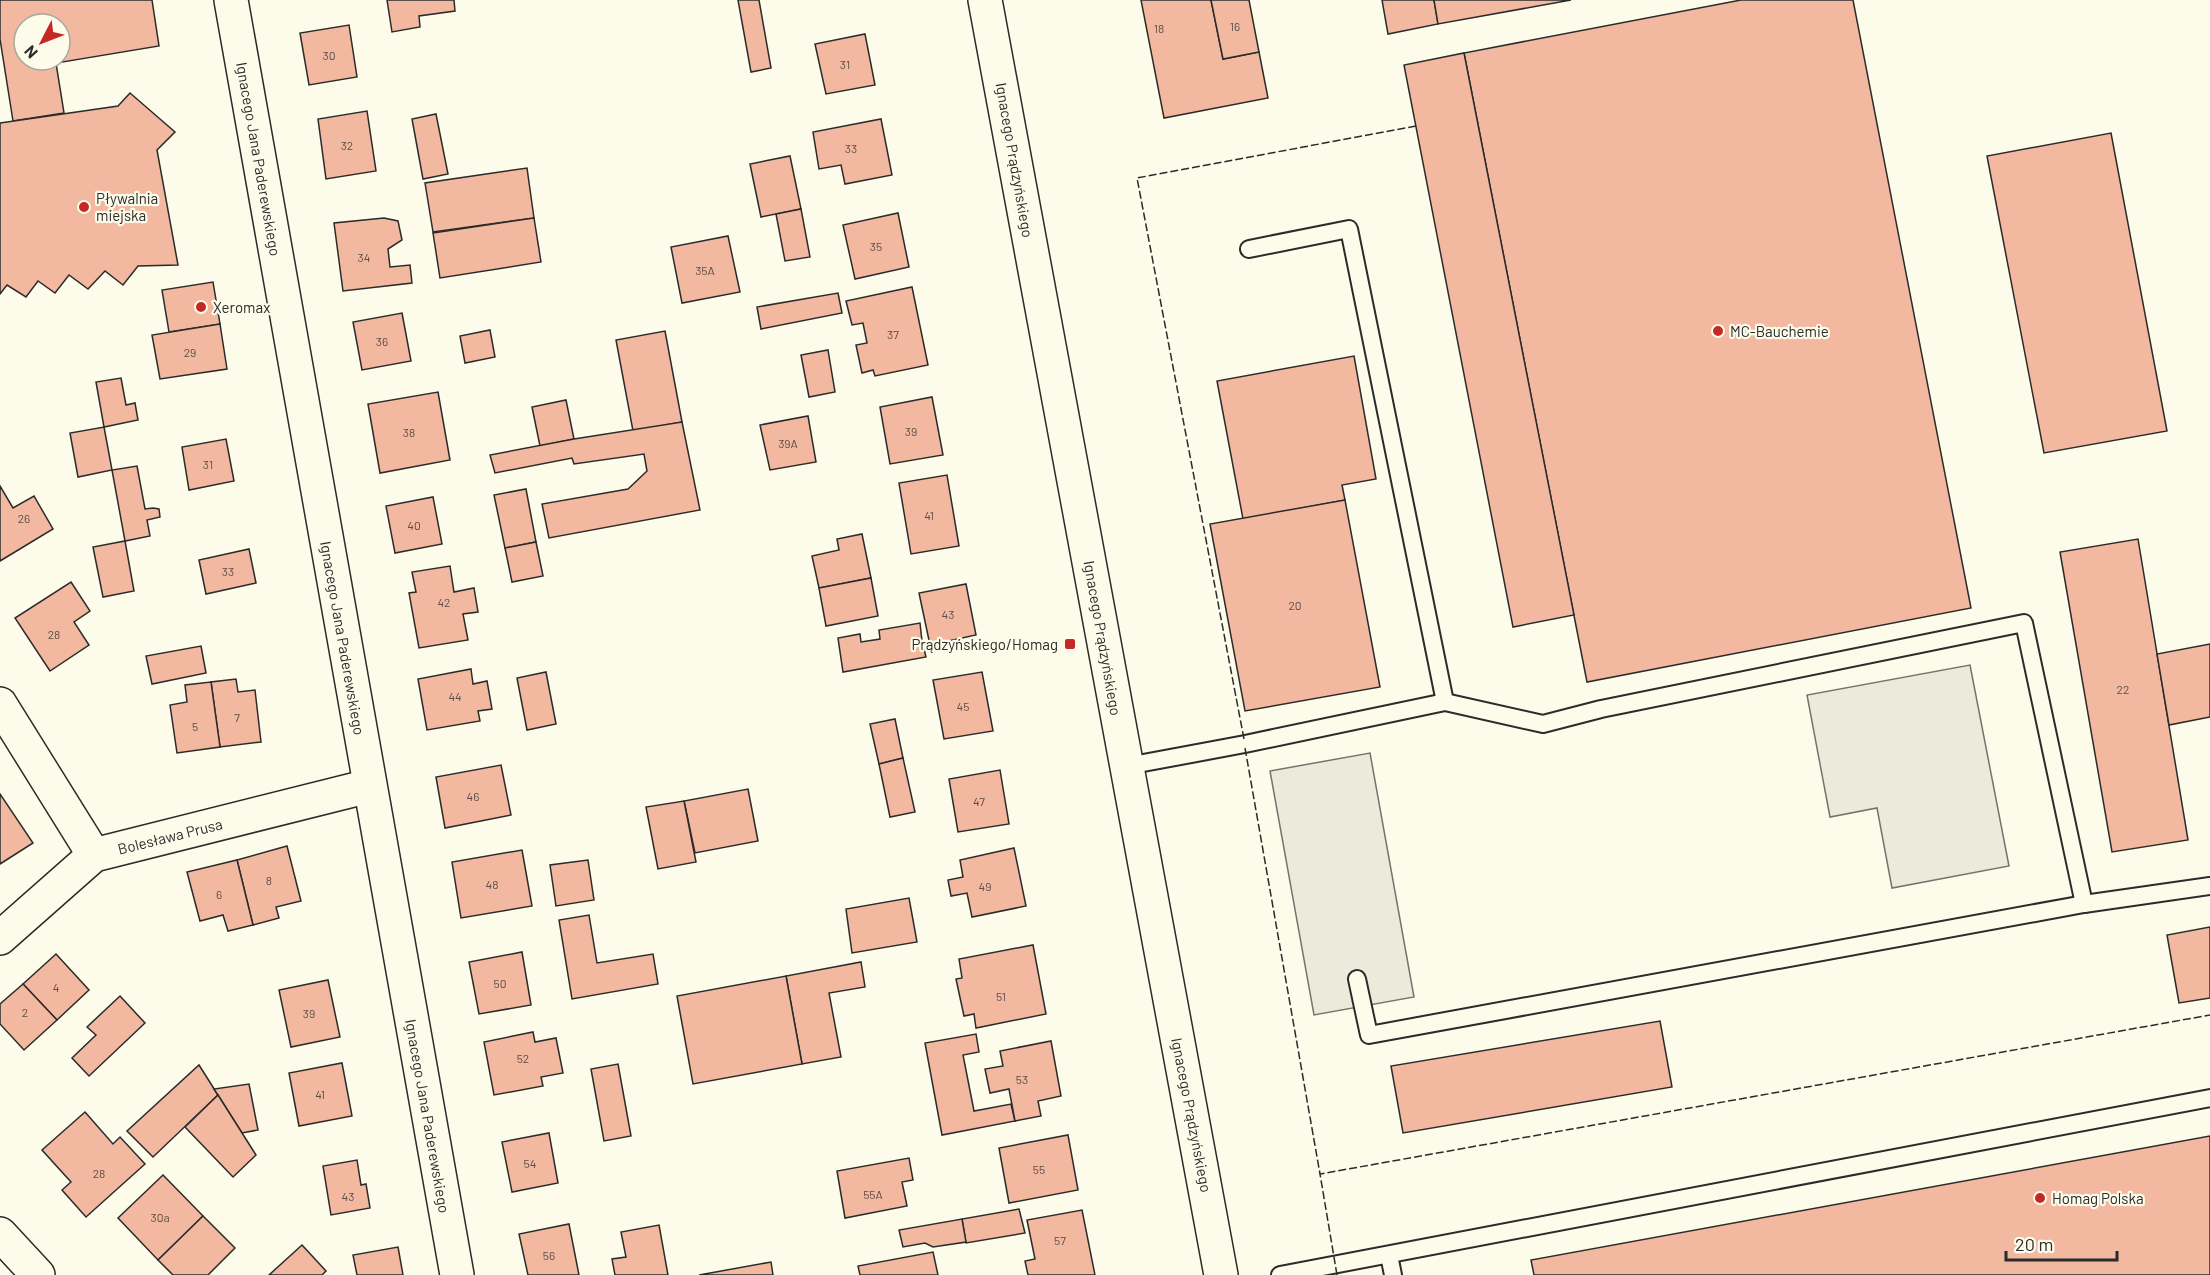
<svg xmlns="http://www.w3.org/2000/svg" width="2210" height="1275" viewBox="0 0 2210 1275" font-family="Barlow,sans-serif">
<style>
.parking{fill:#eceadb;stroke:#74746e;stroke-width:1.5}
.building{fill:#f2b8a0;stroke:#2b2b2b;stroke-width:1.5;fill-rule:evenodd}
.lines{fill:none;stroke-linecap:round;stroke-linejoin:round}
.service-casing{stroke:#2b2b2b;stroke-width:20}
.minor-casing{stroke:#2b2b2b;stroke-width:36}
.tertiary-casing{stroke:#2b2b2b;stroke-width:36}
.service{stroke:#fdfbea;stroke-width:16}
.minor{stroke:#fdfbea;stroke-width:33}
.tertiary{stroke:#fdfbea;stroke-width:33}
.fence{stroke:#2b2b2b;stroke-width:1.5;stroke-dasharray:8 3;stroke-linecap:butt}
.poi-dot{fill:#c62828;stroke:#fdfbea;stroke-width:2}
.labels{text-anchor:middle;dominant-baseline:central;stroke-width:4.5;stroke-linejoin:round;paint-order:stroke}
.number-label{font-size:12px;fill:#5d4e48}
.street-label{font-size:15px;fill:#2b2b2b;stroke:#fdfbea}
.poi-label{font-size:15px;fill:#2b2b2b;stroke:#fdfbea;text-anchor:start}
</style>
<rect width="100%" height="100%" fill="#fdfbea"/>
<g class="parking">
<path d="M1970,665L2009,866L1892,888L1877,808L1830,817L1807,695Z"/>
<path d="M1370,753L1414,997L1314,1015L1270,771Z"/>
</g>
<g class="building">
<path d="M0,0H152L159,46L56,63L64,113L13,121L0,39ZM24,24H60V60H24Z"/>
<path d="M387,0H454L455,11L419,16L420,27L392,32Z"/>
<path d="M738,0H759L771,68L751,72Z"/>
<path d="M1141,0H1211L1223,59L1259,52L1268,98L1164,118Z"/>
<path d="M1211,0H1249L1259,52L1223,59Z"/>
<path d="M1382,0H1434L1438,24L1388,34Z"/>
<path d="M1434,0H1571L1438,24Z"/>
<path d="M1741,0H1853L1971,608L1587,682L1464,53Z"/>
<path d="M349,25L357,77L309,85L300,33Z"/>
<path d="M865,34L875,85L826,94L815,44Z"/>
<path d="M1464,53L1574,615L1513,627L1404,65Z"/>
<path d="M130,93L175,132L157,150L178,265L138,266L123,285L105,271L88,289L69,275L55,293L38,281L26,297L7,285L0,294V123L118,106Z"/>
<path d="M367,111L376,171L326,179L318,119Z"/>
<path d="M436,114L448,174L423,179L412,119Z"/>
<path d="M881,119L892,175L845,184L841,165L819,169L813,132Z"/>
<path d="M2111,133L2167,431L2044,453L1987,156Z"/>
<path d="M790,156L801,209L761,217L750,164Z"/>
<path d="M527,168L534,218L433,232L425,183Z"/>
<path d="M801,209L810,257L785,261L776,214Z"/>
<path d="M898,213L909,267L855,279L843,225Z"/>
<path d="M384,218L398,221L402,240L388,249L390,267L410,265L412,283L343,291L334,223Z"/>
<path d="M534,218L541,262L440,278L433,233Z"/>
<path d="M728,236L740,292L682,303L671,247Z"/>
<path d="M213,282L220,324L169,332L162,290Z"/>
<path d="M912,287L928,365L875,376L873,370L862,373L856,345L867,343L863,323L852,325L846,301Z"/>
<path d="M838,293L842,313L761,329L757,307Z"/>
<path d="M402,313L411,361L362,370L353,322Z"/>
<path d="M220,324L227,369L160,379L152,335Z"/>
<path d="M490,330L495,357L465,363L460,336Z"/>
<path d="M665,331L682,422L633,431L616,340Z"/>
<path d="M828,350L835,392L809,397L801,355Z"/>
<path d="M1354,356L1376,479L1342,485L1345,500L1243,519L1217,381Z"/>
<path d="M121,378L126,405L135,403L138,420L104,427L96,382Z"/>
<path d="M438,392L450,460L380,473L368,404Z"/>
<path d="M932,397L943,455L890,464L880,407Z"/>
<path d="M566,400L574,439L540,446L532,407Z"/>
<path d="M808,416L816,462L770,470L760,425Z"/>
<path d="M682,422L700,510L549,538L542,504L628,489L647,471L644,454L574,464L572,458L495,473L490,455L574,439Z"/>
<path d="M104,427L112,470L78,477L70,433Z"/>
<path d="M226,439L234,481L189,490L182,447Z"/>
<path d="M137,466L145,509L153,508L159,509L160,517L147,520L150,536L125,541L112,470Z"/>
<path d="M947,475L959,546L911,554L899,483Z"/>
<path d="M0,486L13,508L34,496L53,529L0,561Z"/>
<path d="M526,489L536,542L505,548L494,495Z"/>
<path d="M433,497L442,544L395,553L386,506Z"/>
<path d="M1345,500L1380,687L1245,711L1210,524Z"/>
<path d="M862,534L871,578L819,588L812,556L839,550L837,539Z"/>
<path d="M2138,539L2188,840L2112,852L2060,552Z"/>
<path d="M125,541L134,591L103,597L93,547Z"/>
<path d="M536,542L543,576L512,582L505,548Z"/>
<path d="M249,549L256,583L206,594L199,560Z"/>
<path d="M450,566L454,592L474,588L478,612L463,614L468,640L419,648L409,593L416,592L412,572Z"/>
<path d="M871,578L878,616L826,626L819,588Z"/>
<path d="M71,582L90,611L74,622L89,645L50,671L15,618Z"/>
<path d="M966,584L976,635L930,645L919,593Z"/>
<path d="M920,623L922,641L926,657L843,672L838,638L860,634L861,642L880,639L879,630Z"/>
<path d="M2210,644V717L2169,725L2157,654Z"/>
<path d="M201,646L206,673L152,684L146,656Z"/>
<path d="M471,669L473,684L487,681L492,709L478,711L480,721L427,730L418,679Z"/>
<path d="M546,672L556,724L527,730L517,678Z"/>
<path d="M982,672L993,731L944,739L933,680Z"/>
<path d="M236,679L238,692L255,690L261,742L220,747L211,682Z"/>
<path d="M211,682L220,747L177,753L170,705L187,702L185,685Z"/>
<path d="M895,719L903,758L879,764L870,724Z"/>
<path d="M903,758L915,812L890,817L879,764Z"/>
<path d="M501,765L511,815L445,828L436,777Z"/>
<path d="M1000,770L1009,824L958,832L949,779Z"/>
<path d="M748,789L758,841L695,853L684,801Z"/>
<path d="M0,794L33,843L0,864Z"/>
<path d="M684,801L696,862L658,869L646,807Z"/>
<path d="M287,846L301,901L276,907L279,918L253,925L237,860Z"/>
<path d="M1014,848L1026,906L972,917L967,893L951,896L948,880L963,877L960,860Z"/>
<path d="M522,850L532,906L461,918L452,862Z"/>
<path d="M237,860L253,925L228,931L223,915L200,921L187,872Z"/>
<path d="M588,860L594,900L556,906L550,865Z"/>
<path d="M909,898L917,942L852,953L846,909Z"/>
<path d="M589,915L597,963L653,954L658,984L572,999L559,920Z"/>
<path d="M2210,927V998L2179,1003L2167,935Z"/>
<path d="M1033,945L1046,1014L976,1028L974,1014L964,1016L956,979L962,978L959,959Z"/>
<path d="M522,952L531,1005L479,1014L469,962Z"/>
<path d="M56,954L89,990L57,1020L23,984Z"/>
<path d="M861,962L865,987L829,993L841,1057L802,1064L786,976Z"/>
<path d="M786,976L802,1064L693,1084L677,996Z"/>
<path d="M328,980L340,1037L291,1047L279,990Z"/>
<path d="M23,984L57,1020L24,1050L0,1024V1004Z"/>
<path d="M120,996L145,1023L89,1076L72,1058L96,1035L87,1027Z"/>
<path d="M1660,1021L1672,1087L1403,1133L1391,1066Z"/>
<path d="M533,1032L535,1042L556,1038L563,1073L541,1077L543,1086L494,1095L484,1042Z"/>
<path d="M976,1034L979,1052L963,1055L974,1111L1011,1104L1015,1121L942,1135L925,1043Z"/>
<path d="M1051,1041L1061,1096L1038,1101L1041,1116L1015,1121L1009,1089L990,1093L985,1069L1003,1066L1000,1051Z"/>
<path d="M342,1063L352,1116L299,1126L289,1073Z"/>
<path d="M618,1064L631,1136L604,1141L591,1069Z"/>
<path d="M199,1065L218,1095L153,1157L127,1131Z"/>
<path d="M249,1084L258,1130L242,1133L214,1089Z"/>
<path d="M218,1095L256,1155L233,1177L185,1127Z"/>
<path d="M85,1112L113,1144L120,1137L145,1164L86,1217L62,1190L71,1182L42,1150Z"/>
<path d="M549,1133L558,1183L512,1192L502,1142Z"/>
<path d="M1068,1135L1078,1190L1009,1203L999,1148Z"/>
<path d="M2210,1136V1275H1534L1531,1260Z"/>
<path d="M909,1158L913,1180L902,1182L907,1206L845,1218L837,1171Z"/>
<path d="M357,1160L361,1185L366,1184L370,1208L331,1215L323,1166Z"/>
<path d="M163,1175L203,1216L158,1260L118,1218Z"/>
<path d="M1019,1209L1025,1233L966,1243L962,1219Z"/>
<path d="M1082,1210L1095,1275H1028L1025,1261L1035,1259L1027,1220Z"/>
<path d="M203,1216L235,1248L208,1275H173L158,1260Z"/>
<path d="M962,1219L966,1242L933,1247L925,1243L903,1247L899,1230Z"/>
<path d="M569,1224L579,1275H528L519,1234Z"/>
<path d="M659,1225L668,1275H615L612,1259L626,1257L621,1232Z"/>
<path d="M302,1245L326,1271L322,1275H269Z"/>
<path d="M398,1247L403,1275H357L353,1255Z"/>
<path d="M933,1252L938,1275H860L858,1266Z"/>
<path d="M771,1262L773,1275H699Z"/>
</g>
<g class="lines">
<g class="service-casing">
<g id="service">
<path d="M1249,249L1349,229L1445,702"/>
<path d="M1127,766L1245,744L1445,702L1543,724L1601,709L2024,623L2084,904"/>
<path d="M1357,979L1369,1035L2084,904L2210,886"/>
<path d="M1389,1255L1393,1275"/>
<path d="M1280,1275L2210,1098"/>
</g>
</g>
<g class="minor-casing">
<g id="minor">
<path d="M231,0L457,1275"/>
<path d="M0,704L94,855"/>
<path d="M0,938L94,855L369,786"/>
</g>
</g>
<g class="tertiary-casing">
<g id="tertiary">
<path d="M985,0L1221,1275"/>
<path d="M0,1234L38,1275"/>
</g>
</g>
<use href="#service" class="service"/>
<use href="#minor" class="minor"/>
<use href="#tertiary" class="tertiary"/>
<g class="fence">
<path d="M1244,739L1137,178L1416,126"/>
<path d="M1245,748L1320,1174"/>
<path d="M1337,1275L1320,1174L2210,1015"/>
</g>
</g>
<g class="poi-dot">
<circle cx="84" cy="207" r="6"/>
<circle cx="201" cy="307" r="6"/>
<circle cx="1718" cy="331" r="6"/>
<rect x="1064" y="638" width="12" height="12" rx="3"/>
<circle cx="2040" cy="1198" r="6"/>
</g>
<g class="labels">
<g class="number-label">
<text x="1235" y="26">16</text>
<text x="1159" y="28">18</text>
<text x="329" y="55">30</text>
<text x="845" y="64">31</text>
<text x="347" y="145">32</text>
<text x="851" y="148">33</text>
<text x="876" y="246">35</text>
<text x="364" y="257">34</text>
<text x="705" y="270">35A</text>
<text x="893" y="334">37</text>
<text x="382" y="341">36</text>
<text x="190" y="352">29</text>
<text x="911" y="431">39</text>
<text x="409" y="432">38</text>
<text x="788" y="443">39A</text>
<text x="208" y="464">31</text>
<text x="929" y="515">41</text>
<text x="24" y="518">26</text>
<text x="414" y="525">40</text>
<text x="228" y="571">33</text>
<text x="444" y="602">42</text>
<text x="1295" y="605">20</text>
<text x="948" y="614">43</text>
<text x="54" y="634">28</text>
<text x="2123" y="689">22</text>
<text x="455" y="696">44</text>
<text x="963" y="706">45</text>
<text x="237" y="717">7</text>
<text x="195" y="726">5</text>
<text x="473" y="796">46</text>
<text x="979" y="801">47</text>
<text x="269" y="880">8</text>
<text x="492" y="884">48</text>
<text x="985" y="886">49</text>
<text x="219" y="894">6</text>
<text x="500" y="983">50</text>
<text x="56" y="987">4</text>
<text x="1001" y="996">51</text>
<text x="25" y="1012">2</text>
<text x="309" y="1013">39</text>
<text x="523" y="1058">52</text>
<text x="1022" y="1079">53</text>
<text x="320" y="1094">41</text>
<text x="530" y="1163">54</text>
<text x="1039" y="1169">55</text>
<text x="99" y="1173">28</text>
<text x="873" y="1194">55A</text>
<text x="348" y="1196">43</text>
<text x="160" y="1217">30a</text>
<text x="1060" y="1240">57</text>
<text x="549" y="1255">56</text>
</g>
<g class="street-label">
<text transform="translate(259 159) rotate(80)">Ignacego Jana Paderewskiego</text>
<text transform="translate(1015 160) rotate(80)">Ignacego Prądzyńskiego</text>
<text transform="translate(343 638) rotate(80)">Ignacego Jana Paderewskiego</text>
<text transform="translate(1103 638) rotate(80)">Ignacego Prądzyńskiego</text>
<text transform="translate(170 836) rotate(-14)">Bolesława Prusa</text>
<text transform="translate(1192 1115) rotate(79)">Ignacego Prądzyńskiego</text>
<text transform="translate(428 1116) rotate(80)">Ignacego Jana Paderewskiego</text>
</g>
<g class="poi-label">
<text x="96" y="198">Pływalnia<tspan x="96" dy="17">miejska</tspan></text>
<text x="213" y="307">Xeromax</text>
<text x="1730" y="331">MC-Bauchemie</text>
<text x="1058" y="644" text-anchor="end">Prądzyńskiego/Homag</text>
<text x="2052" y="1198">Homag Polska</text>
</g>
</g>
<g transform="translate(42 42) rotate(228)"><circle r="28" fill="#fdfbea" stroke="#a9a89e" stroke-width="1.5"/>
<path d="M0-4.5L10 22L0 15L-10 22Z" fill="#c62828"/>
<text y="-9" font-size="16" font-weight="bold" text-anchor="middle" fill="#2b2b2b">N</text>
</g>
<path d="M2006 1251v9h111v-9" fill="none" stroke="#2b2b2b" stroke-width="3"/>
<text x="2015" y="1251" font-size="18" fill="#2b2b2b" stroke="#fdfbea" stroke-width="4.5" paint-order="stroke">20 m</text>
</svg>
